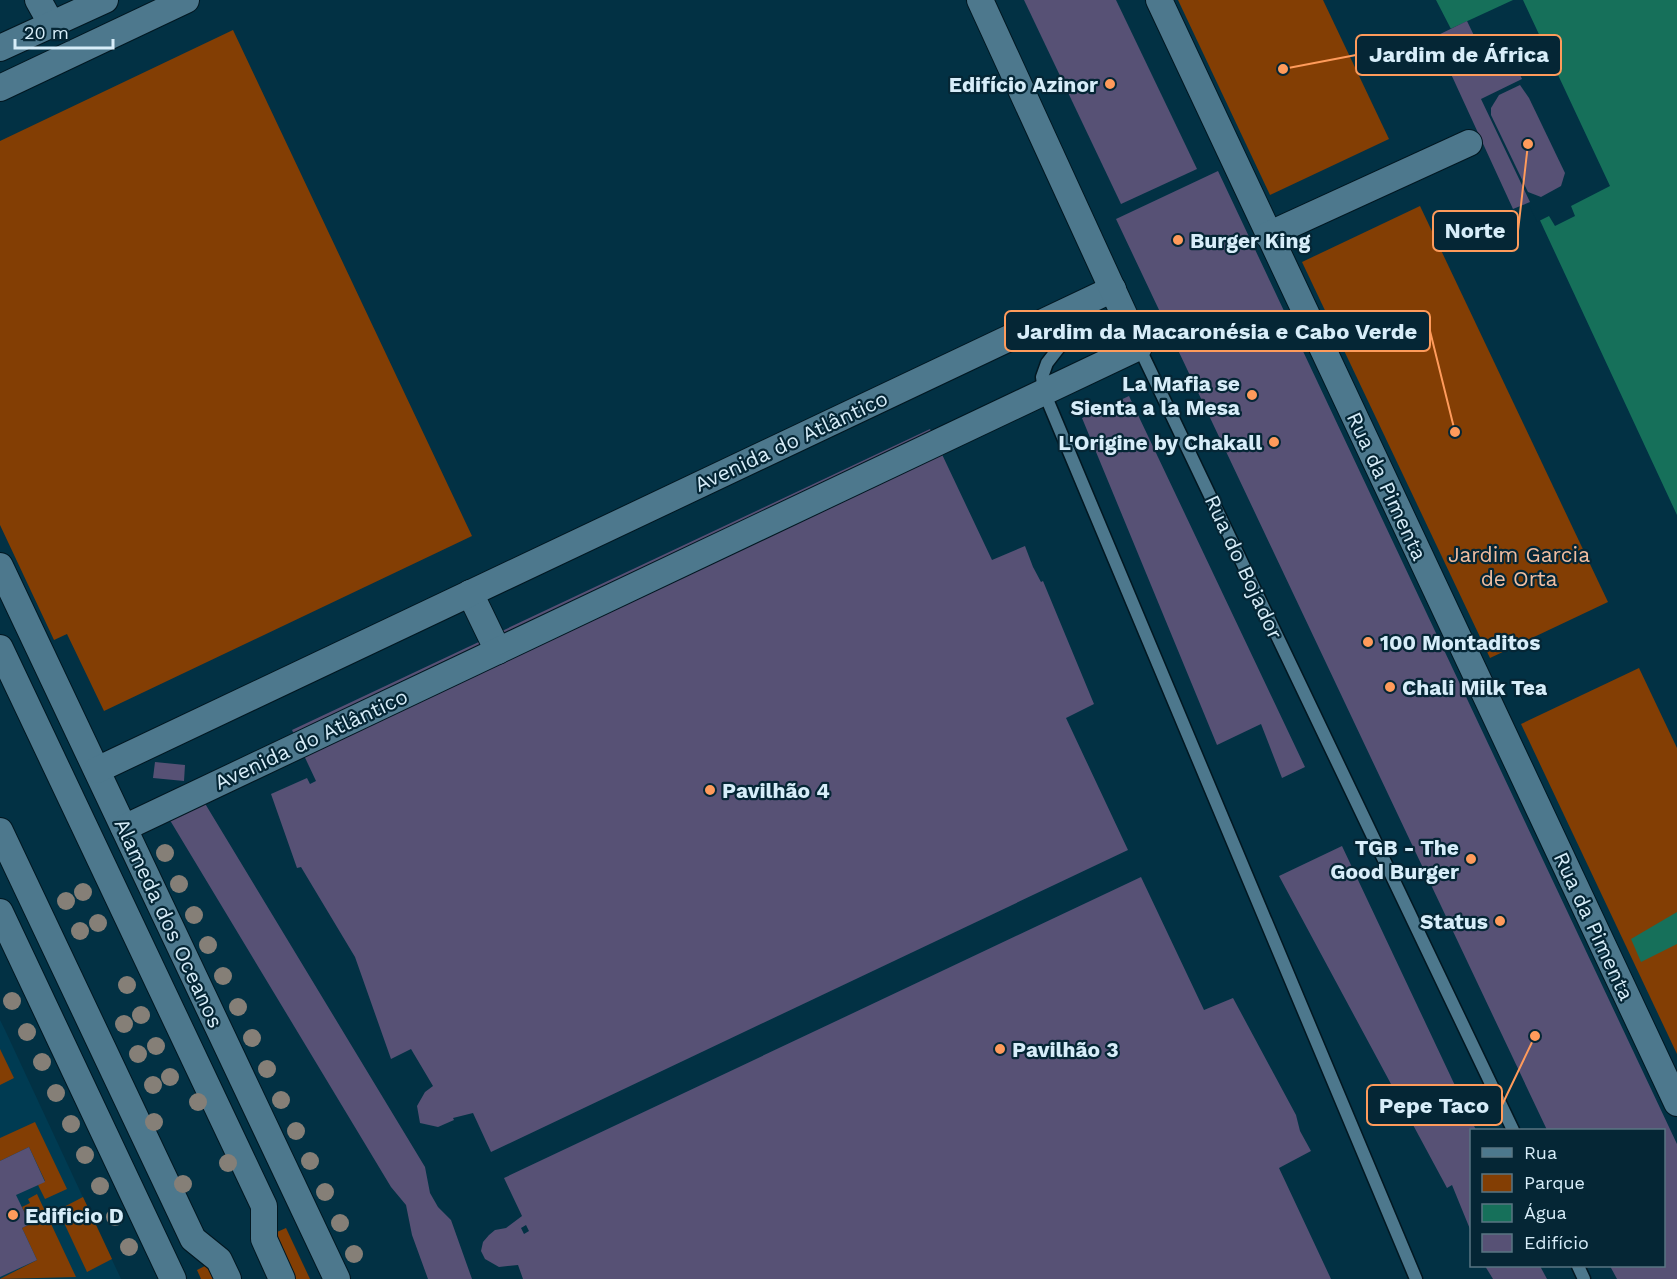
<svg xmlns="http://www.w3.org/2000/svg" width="1677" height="1279" viewBox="0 0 1677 1279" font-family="'Work Sans',sans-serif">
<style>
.built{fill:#003b52}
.green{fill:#833e04}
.water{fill:#16705a}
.pier{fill:#023144}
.building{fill:#575175;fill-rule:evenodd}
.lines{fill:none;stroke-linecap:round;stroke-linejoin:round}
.lane-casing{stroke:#021721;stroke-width:15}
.street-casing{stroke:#021721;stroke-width:28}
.lane{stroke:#4d788d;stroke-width:12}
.street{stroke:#4d788d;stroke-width:26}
.tree{fill:#857f77}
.poi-dot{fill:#ff9b5b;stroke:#052635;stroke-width:2}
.labels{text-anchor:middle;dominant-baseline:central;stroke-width:4.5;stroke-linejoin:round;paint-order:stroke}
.poi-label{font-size:21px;font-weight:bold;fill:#d7edf9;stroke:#052635;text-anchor:start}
.street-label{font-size:21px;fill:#d7edf9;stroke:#052635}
.park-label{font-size:21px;fill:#f1bea1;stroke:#052635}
.leader{fill:none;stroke:#ff9b5b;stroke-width:2}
.callout-dot{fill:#ff9b5b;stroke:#052635;stroke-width:2}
.callout{fill:#052635;stroke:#ff9b5b;stroke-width:2}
.callout-label{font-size:22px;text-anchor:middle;font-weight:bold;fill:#d7edf9}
</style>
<rect width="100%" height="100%" fill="#023144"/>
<path class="built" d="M0,1020L5,1030L121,1279H0Z"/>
<g class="green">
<path d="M1178,0H1323L1389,139L1270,195Z"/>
<path d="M233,30L472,536L104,711L67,634L54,640L0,525V141Z"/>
<path d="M1420,206L1608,602L1490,658L1302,262Z"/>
<path d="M1639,668L1677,748V1054L1521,724Z"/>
<path d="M0,1049L14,1078L0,1085Z"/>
<path d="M35,1122L67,1189L45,1199L38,1185L45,1181L29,1147L0,1161V1138Z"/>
<path d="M37,1194L76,1277L0,1279L37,1260L22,1228L30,1224L22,1207L30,1203L28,1199Z"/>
<path d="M83,1197L112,1259L87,1272L58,1210Z"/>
<path d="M286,1228L310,1279H288L268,1236Z"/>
<path d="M215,1261L223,1279H201L197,1270Z"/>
</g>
<g class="water">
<path d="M1436,0H1677V515L1451,29Z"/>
<path d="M1677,912V944L1641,962L1631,939Z"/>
</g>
<path class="pier" d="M1513,0H1523L1610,186L1571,206L1575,216L1555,226L1549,216L1537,222L1448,30Z"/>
<g class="building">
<path d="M1024,0H1116L1197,169L1121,204Z"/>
<path d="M1467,21L1480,48L1502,37L1522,79L1481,99L1530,202L1513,209L1434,37Z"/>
<path d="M1520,85L1529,98L1565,173L1561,186L1541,197L1528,192L1491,115V108L1499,95Z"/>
<path d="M1218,171L1677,1144V1279H1617L1610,1266H1664V1130H1547L1116,219Z"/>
<path d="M1129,396L1305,767L1282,778L1261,724L1217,745L1082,418Z"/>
<path d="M930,429L992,560L1025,546L1033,567L1041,582L1043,581L1094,704L1066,718L1128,850L491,1152L473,1113L453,1118L454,1120L438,1127L420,1123L417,1106L425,1092L433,1086L411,1049L391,1059L355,957L301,867L297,868L271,794L307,778L310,784L316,781L292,730Z"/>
<path d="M155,762L185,765L184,781L153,778Z"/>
<path d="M195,787L425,1167L430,1193L438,1207L451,1220L472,1279H428L412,1235L406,1205L391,1187L162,807Z"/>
<path d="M1342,846L1476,1130H1472V1234L1452,1185L1447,1188L1279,876Z"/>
<path d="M1141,877L1204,1010L1233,998L1296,1115L1300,1131L1311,1151L1279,1168L1331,1279H523L518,1265L499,1267L485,1259L481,1251L483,1242L489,1235L495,1230L506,1228L522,1216L504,1178ZM526,1225L529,1231L524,1234L521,1228Z"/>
<path d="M29,1147L45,1182L16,1195L30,1224L22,1228L37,1260L0,1277V1161Z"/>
<path d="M1485,1266H1540L1547,1279H1493Z"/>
</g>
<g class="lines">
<g class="lane-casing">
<g id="lane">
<path d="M1092,305L1047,363L1042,377L1044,392L1416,1279"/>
<path d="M1139,347L1513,1130"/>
<path d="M1578,1266L1584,1279"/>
</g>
</g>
<g class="street-casing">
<g id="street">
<path d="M38,0L52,25"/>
<path d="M1159,0L1677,1103"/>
<path d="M0,48L105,0"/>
<path d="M0,88L186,0"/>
<path d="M1268,235L1469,143"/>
<path d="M0,566L337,1279"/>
<path d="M470,593L498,651"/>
<path d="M0,648L264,1206V1239L282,1279"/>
<path d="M97,770L1113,289"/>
<path d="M124,828L1139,347L980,0"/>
<path d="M0,831L193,1239L219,1260L228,1279"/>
<path d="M0,912L173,1279"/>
</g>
</g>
<use href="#lane" class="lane"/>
<use href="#street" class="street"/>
</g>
<g class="tree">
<circle cx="165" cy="853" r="9"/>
<circle cx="179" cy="884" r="9"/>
<circle cx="83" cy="892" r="9"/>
<circle cx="66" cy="901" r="9"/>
<circle cx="194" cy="915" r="9"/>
<circle cx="98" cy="923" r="9"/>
<circle cx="80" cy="931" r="9"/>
<circle cx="208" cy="945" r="9"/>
<circle cx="223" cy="976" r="9"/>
<circle cx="127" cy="985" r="9"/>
<circle cx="12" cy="1001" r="9"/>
<circle cx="238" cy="1007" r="9"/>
<circle cx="141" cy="1015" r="9"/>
<circle cx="124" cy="1024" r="9"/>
<circle cx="27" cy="1032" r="9"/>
<circle cx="252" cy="1038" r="9"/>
<circle cx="156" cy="1046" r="9"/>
<circle cx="138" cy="1054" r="9"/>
<circle cx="42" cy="1062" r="9"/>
<circle cx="267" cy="1069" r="9"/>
<circle cx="170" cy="1077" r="9"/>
<circle cx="153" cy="1085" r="9"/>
<circle cx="56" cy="1093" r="9"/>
<circle cx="281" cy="1100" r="9"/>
<circle cx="198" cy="1102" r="9"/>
<circle cx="154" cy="1122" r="9"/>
<circle cx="71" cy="1124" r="9"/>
<circle cx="296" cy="1131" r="9"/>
<circle cx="85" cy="1155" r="9"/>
<circle cx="310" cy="1161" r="9"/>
<circle cx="228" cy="1163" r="9"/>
<circle cx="183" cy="1184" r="9"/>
<circle cx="100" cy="1186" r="9"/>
<circle cx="325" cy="1192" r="9"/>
<circle cx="115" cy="1217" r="9"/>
<circle cx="340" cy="1223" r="9"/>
<circle cx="129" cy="1247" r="9"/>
<circle cx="354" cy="1254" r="9"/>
</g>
<g class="poi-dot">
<circle cx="1110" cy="84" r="6"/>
<circle cx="1178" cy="240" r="6"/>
<circle cx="1252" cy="395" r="6"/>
<circle cx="1274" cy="442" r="6"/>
<circle cx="1368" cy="642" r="6"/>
<circle cx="1390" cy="687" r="6"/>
<circle cx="710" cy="790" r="6"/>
<circle cx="1471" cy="859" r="6"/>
<circle cx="1500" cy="921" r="6"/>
<circle cx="1000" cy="1049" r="6"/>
<circle cx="13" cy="1215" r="6"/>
</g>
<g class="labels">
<g class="poi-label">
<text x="1098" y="84" text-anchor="end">Edifício Azinor</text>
<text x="1190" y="240">Burger King</text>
<text x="1240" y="383" text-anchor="end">La Mafia se<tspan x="1240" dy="24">Sienta a la Mesa</tspan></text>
<text x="1262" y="442" text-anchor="end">L'Origine by Chakall</text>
<text x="1380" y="642">100 Montaditos</text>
<text x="1402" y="687">Chali Milk Tea</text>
<text x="722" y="790">Pavilhão 4</text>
<text x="1459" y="847" text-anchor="end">TGB - The<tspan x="1459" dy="24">Good Burger</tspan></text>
<text x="1488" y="921" text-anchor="end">Status</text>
<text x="1012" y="1049">Pavilhão 3</text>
<text x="25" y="1215">Edificio D</text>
</g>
<g class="street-label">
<text transform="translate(791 441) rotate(-25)">Avenida do Atlântico</text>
<text transform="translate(1387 486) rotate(65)">Rua da Pimenta</text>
<text transform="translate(1244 567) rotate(65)">Rua do Bojador</text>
<text transform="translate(311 739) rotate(-25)">Avenida do Atlântico</text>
<text transform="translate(169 923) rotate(65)">Alameda dos Oceanos</text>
<text transform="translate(1594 926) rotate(65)">Rua da Pimenta</text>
</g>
<g class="park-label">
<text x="1519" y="554">Jardim Garcia<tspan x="1519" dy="24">de Orta</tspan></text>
</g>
</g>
<path class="leader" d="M1283 69L1356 55M1528 144L1518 231M1455 432L1430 331M1535 1036L1502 1105"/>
<g class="callout-dot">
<circle cx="1283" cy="69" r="6"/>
<circle cx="1528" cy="144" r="6"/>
<circle cx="1455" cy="432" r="6"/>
<circle cx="1535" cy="1036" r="6"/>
</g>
<g class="callout">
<rect x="1356" y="35" width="205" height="40" rx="6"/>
<rect x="1433" y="211" width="85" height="40" rx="6"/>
<rect x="1005" y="311" width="425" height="40" rx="6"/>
<rect x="1367" y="1085" width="135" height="40" rx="6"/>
</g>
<g class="callout-label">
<text x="1459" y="62">Jardim de África</text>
<text x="1475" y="238">Norte</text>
<text x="1217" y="339">Jardim da Macaronésia e Cabo Verde</text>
<text x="1434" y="1113">Pepe Taco</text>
</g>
<rect x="1470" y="1129" width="195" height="138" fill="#052635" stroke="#597683" stroke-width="1.5"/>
<rect x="1482" y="1148" width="30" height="9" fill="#4d788d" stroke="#597683" stroke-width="1.5"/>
<text x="1524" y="1159" font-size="18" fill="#d7edf9">Rua</text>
<rect x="1482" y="1174" width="30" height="18" fill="#833e04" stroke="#597683" stroke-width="1.5"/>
<text x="1524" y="1189" font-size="18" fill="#d7edf9">Parque</text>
<rect x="1482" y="1204" width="30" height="18" fill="#16705a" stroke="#597683" stroke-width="1.5"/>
<text x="1524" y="1219" font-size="18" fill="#d7edf9">Água</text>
<rect x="1482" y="1234" width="30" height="18" fill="#575175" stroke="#597683" stroke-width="1.5"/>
<text x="1524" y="1249" font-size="18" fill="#d7edf9">Edifício</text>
<path d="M15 39v9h98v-9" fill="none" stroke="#d7edf9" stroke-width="3"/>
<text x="24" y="39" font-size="18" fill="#d7edf9" stroke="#052635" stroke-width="4.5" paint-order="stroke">20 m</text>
</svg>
